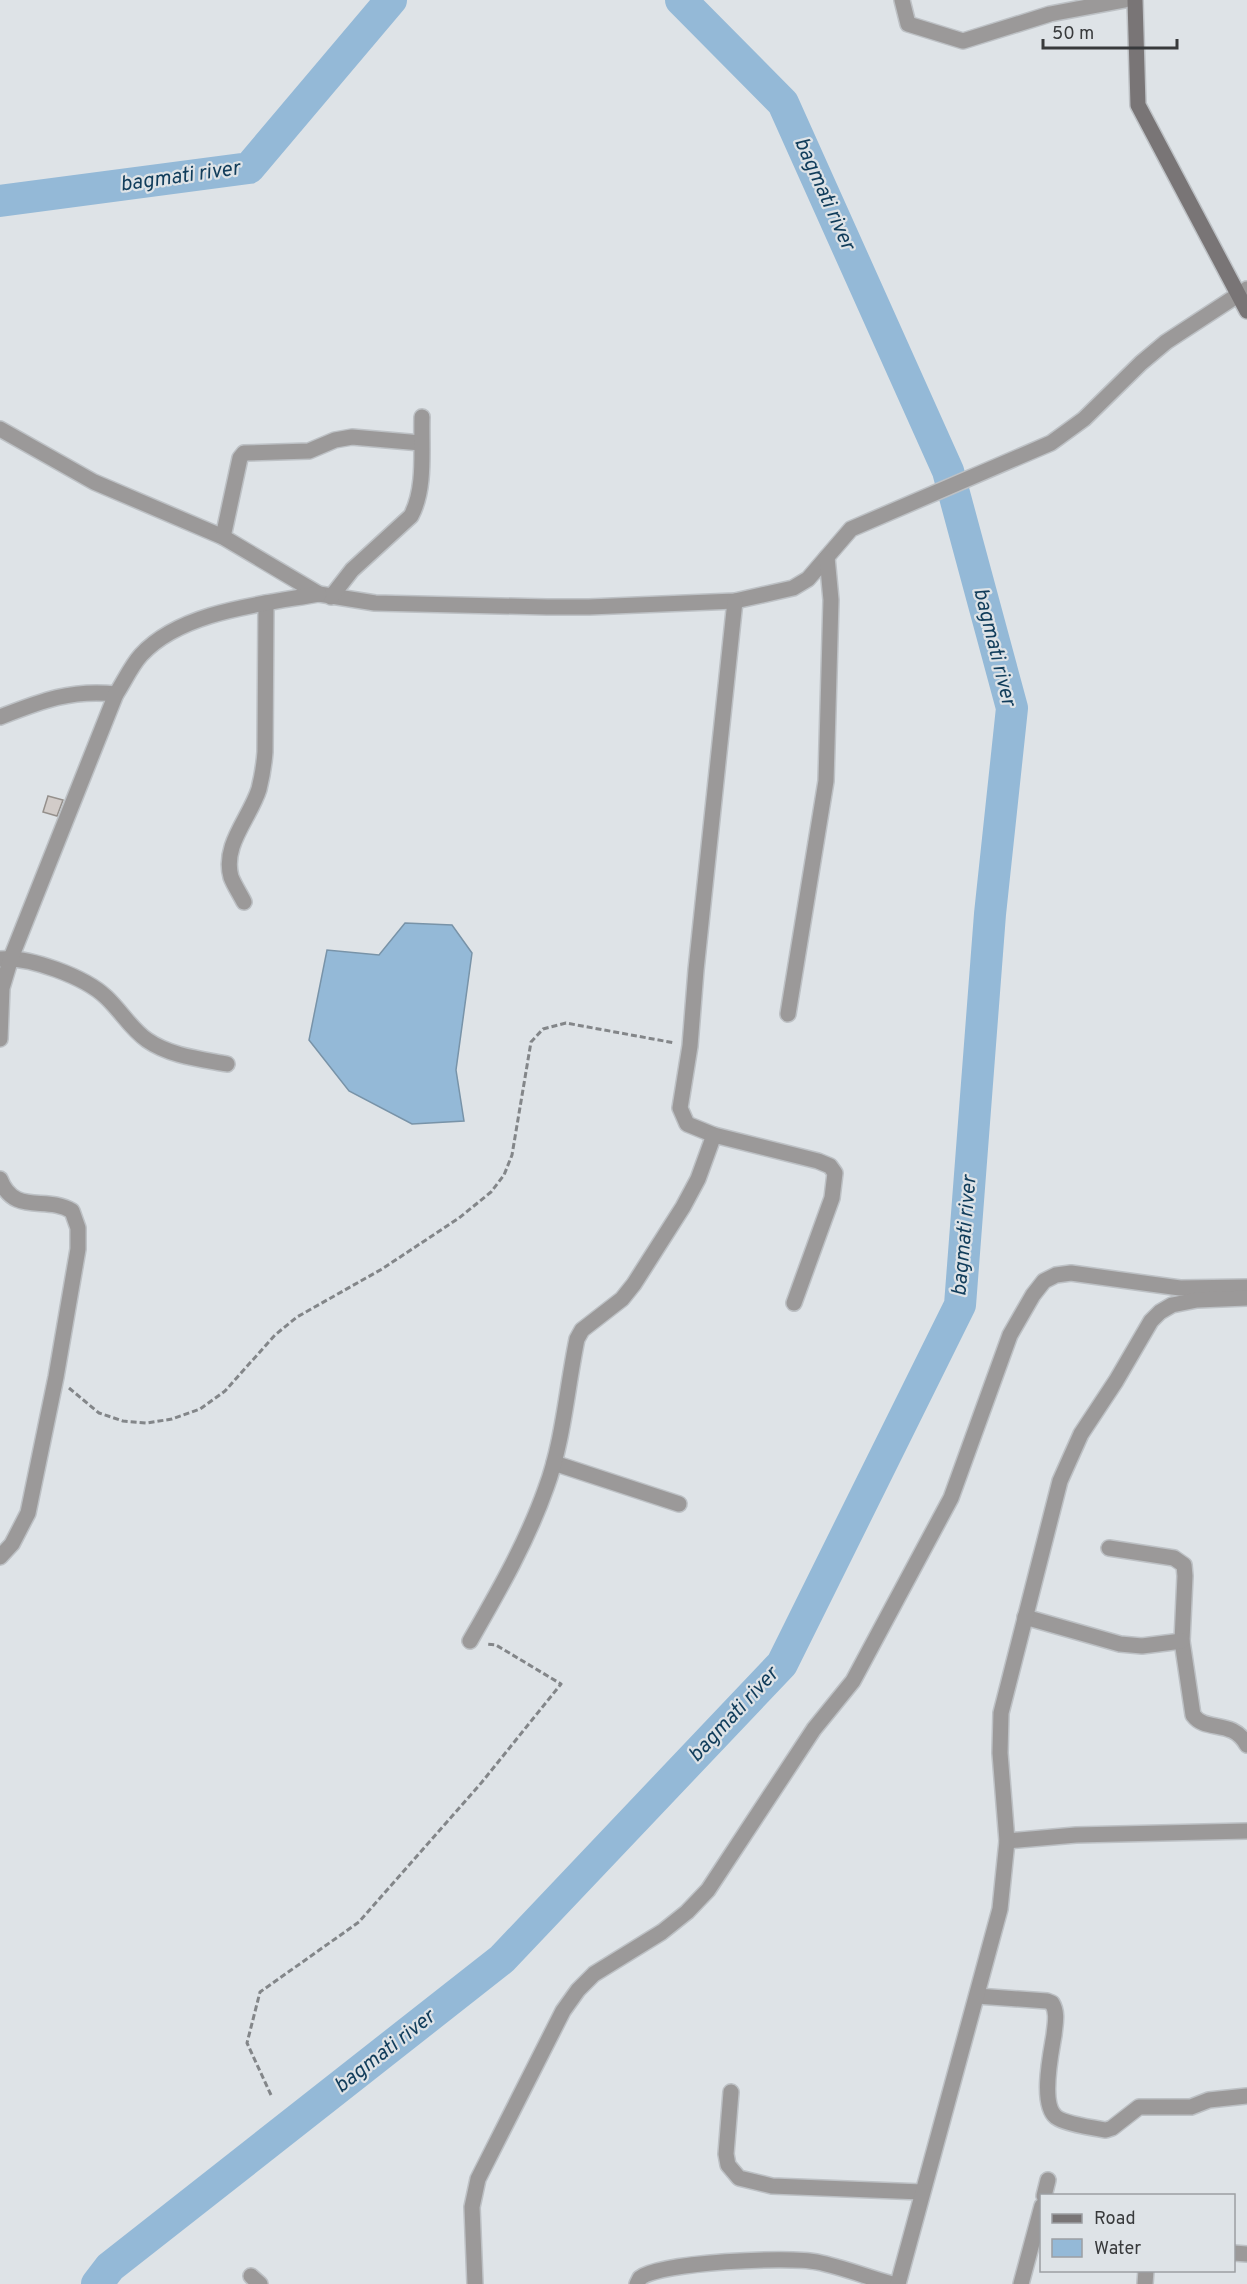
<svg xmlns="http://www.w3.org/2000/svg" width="1247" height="2284" viewBox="0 0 1247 2284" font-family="Overpass,sans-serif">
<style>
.water{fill:#94b9d7;stroke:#7893a8;stroke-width:1.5}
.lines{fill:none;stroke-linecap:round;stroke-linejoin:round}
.river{stroke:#94b9d7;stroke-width:32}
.building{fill:#d2ccc9;stroke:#95908c;stroke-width:1.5}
.street-casing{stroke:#bdc1c5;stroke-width:18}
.secondary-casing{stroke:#bdc1c5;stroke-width:18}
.path{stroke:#838689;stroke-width:3;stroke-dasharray:6 3;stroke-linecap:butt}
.street{stroke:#9b9999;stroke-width:15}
.secondary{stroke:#797576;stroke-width:15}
.labels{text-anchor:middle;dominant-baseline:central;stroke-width:4.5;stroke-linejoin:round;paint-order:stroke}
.water-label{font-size:21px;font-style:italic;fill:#113d5b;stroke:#dee3e7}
</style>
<rect width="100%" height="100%" fill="#dee3e7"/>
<path class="water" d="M405,923L452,925L472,953L456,1070L464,1121L412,1124L349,1091L309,1040L327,950L379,955Z"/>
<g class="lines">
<g class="river">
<path d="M0,201L249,168L391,0"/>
<path d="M97,2284L110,2267L502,1959L782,1664L960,1305L990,914L1012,708L948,471L783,103L681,0"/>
</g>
</g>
<path class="building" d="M48,796L63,800L57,816L43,812Z"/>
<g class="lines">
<g class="street-casing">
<g id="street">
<path d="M902,0L908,24L963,41L1050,14L1125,0"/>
<path d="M0,429L94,482L223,537L319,594L375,603L547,607H589L735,601L793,588L808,579L851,529L1051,443L1084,419L1141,363L1166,342L1247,289"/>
<path d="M223,537L240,458L244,453L309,451L335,440L352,437L421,443"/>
<path d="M331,597L352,570L411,516C426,488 421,449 422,417"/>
<path d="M735,601L696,970L690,1046L680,1108L687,1124L714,1135L818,1161L830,1166L835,1173L832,1198L794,1303"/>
<path d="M0,717C41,701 71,689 116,694"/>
<path d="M244,902C240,894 234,885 231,877C222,845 250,818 259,789C262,777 264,765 265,752L266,603"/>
<path d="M0,959C29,956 85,977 106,997C121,1011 131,1029 147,1040C170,1056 200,1059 227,1064"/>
<path d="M788,1014L826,781L831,600L827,557"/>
<path d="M0,1039L2,988L11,958L116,694C124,682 131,666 141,655C181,611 263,604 319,594"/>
<path d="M0,1179C14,1216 46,1195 72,1211L78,1228V1249L56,1377L28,1513L12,1544L0,1557"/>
<path d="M554,1463L679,1504"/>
<path d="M1109,1548L1174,1558L1184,1565L1185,1576L1182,1641L1193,1715C1206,1733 1232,1718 1247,1745"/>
<path d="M1025,1617L1120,1644L1142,1646L1182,1641"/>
<path d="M470,1641C498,1592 527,1542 546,1488C563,1443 567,1387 577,1339L582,1330L622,1299L634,1284L683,1207L698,1179L714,1135"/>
<path d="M1007,1841L1076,1835L1247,1831"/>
<path d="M977,1996L1047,2001L1052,2003C1058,2013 1055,2024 1054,2035C1051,2053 1040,2104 1056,2117C1065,2124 1094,2128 1106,2130L1112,2128L1139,2107H1191L1209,2100L1247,2096"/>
<path d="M731,2092L726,2154L728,2165L739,2178L772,2186L922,2192"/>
<path d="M1044,2196L1048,2180"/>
<path d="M1234,2253L1247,2254"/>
<path d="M251,2276L260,2284"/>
<path d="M475,2284L472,2207L478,2179L563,2011L578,1990L594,1974L662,1932L687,1912L708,1890L814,1729L853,1681L951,1498L1010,1335L1033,1295L1044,1281L1056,1275L1071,1273L1180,1288L1247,1287"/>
<path d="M637,2284L640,2278C660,2262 789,2256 817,2262C842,2267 867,2277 892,2284"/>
<path d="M898,2284L1000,1909L1007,1841L1000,1753L1001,1713L1060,1481L1081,1434L1116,1381L1151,1321L1160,1312L1172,1305L1197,1300L1247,1298"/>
<path d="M1021,2284L1042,2206"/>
<path d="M1145,2284L1146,2270"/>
</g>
</g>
<g class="secondary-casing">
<path id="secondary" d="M1135,0L1138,105L1247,311"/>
</g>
<g class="path">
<path d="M69,1388L99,1413L123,1421L147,1423L172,1419L200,1409L225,1391L275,1335L297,1317L382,1269L459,1218L491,1192L504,1175L512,1155L531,1042L543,1029L566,1023L675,1043"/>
<path d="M271,2095L247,2043L260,1992L359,1922L482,1782L561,1684L496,1645L486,1644"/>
</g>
<use href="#street" class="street"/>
<use href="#secondary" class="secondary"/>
</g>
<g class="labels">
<g class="water-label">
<text transform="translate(180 177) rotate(-8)">bagmati river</text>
<text transform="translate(824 194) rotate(66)">bagmati river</text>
<text transform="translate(994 647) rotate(76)">bagmati river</text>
<text transform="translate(965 1236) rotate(-85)">bagmati river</text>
<text transform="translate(734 1715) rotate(-47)">bagmati river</text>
<text transform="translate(385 2052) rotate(-38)">bagmati river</text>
</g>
</g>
<rect x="1040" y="2194" width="195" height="78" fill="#dee3e7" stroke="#9c9fa3" stroke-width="1.5"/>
<rect x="1052" y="2214" width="30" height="9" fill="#797576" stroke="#9c9fa3" stroke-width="1.5"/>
<text x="1094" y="2224" font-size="18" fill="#383a3c">Road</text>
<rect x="1052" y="2239" width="30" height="18" fill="#94b9d7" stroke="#9c9fa3" stroke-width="1.5"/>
<text x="1094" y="2254" font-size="18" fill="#383a3c">Water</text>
<path d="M1043 39v9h134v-9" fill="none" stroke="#383a3c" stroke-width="3"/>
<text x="1052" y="39" font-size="18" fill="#383a3c" stroke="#dee3e7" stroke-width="4.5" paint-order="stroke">50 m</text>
</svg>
